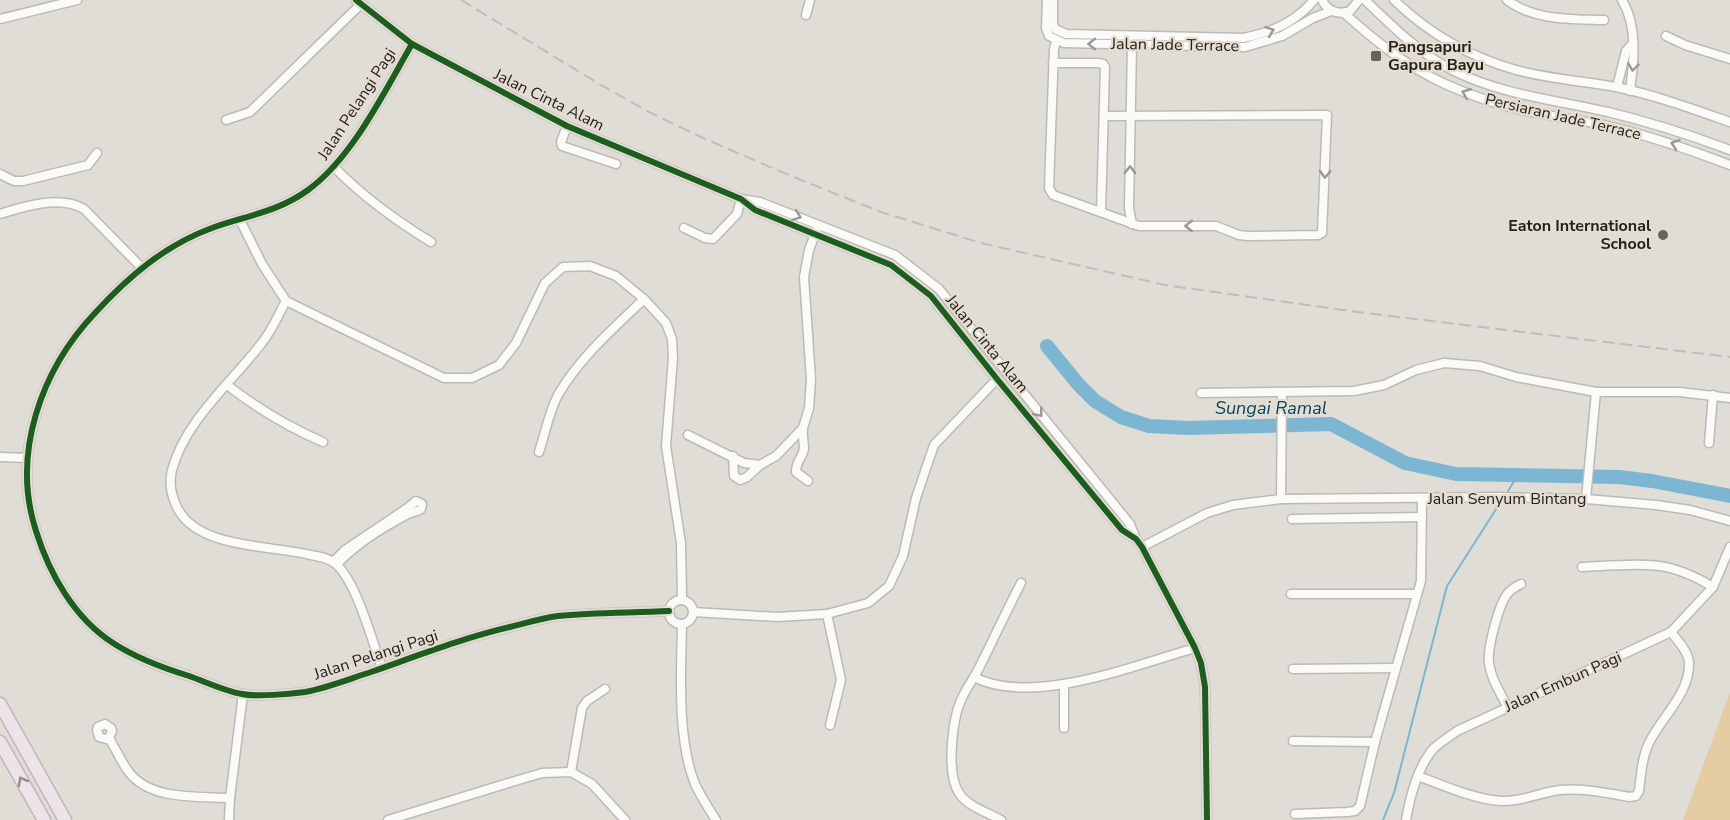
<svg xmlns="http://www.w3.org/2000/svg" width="1730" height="820" viewBox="0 0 1730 820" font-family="'Nunito Sans',sans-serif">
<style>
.green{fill:#e6cca3}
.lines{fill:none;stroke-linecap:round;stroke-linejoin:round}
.stream{stroke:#7db6d3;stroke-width:2}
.river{stroke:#7db6d3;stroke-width:14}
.minor-casing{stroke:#bdbab5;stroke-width:11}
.highway-casing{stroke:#bcb9b7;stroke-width:15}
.minor{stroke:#fafaf9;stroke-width:8}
.highway{stroke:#eee3e9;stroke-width:12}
.rail{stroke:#bebdbb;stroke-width:2;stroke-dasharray:12 6;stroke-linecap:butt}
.cycleway-casing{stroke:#e5ddd1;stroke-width:10}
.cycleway{stroke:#1b5e20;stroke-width:6}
.oneway{stroke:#9a9896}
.oneway2{stroke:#938c8d}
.poi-dot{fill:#66625d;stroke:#e5ddd1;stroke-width:2}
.labels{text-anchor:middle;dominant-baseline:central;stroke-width:4.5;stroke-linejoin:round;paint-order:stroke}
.street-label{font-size:16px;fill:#24211c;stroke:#e5ddd1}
.poi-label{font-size:16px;font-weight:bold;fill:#24211c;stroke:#e5ddd1;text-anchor:start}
.water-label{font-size:18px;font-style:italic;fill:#004665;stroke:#e5ddd1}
</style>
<rect width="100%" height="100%" fill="#e0dcd6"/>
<path class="green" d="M1730,692V820H1683Z"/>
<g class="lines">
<g class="stream">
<path d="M1508,491L1518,475"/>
<path d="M1383,820L1394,793L1447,586L1500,503"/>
</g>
<path class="river" d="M1047,346L1078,384L1095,401L1121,417L1149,426L1188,428L1331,424L1405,463L1456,474L1619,477L1652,481L1730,496"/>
<g class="minor-casing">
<g id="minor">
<path d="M356,0L412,44L567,126L741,199L755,210L891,265L931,296L997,379L1122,530L1136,539L1142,547L1195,648L1201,663L1205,687L1207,820"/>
<path d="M1047,0L1046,28L1049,36L1064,43L1245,47L1282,36L1313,18L1331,11"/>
<path d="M1053,0V24L1055,29L1066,34L1243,38C1271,33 1296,22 1314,0"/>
<path d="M1322,0C1328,12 1338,15 1350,11L1359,0"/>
<path d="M1365,0C1392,26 1420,54 1454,71C1503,95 1555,100 1608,112C1650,122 1690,135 1730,150"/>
<path d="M1394,0C1428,33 1470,57 1516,70C1549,79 1583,81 1616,87C1655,95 1693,109 1730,122"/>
<path d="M1507,0C1535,21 1571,19 1604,20"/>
<path d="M1622,0C1638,27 1634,61 1630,91"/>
<path d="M1344,13C1375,41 1406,66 1445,84C1474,97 1505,107 1536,113C1558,118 1581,120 1604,125C1647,135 1688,149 1730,165"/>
<path d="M806,15L810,0"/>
<path d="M0,19L77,0"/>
<path d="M1666,36L1685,45L1730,59"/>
<path d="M1056,41L1054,49L1049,188L1053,195L1139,226H1216L1239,235L1247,236L1318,235L1322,233L1327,115L1104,116"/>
<path d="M1130,41L1132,45L1129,208L1132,224"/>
<path d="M412,44C384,92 353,157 308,190C278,212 245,216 212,228C165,245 128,277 95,313C41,370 11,454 36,531C49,573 74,618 113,643C136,658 163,668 189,676C206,682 225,691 242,694C257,697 290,694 305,692C327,688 349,679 371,672C417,656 463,638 510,627C526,623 542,618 558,616C594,612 632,613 669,611"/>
<path d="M1053,63H1098L1103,64L1105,67L1101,212"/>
<path d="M1617,87L1626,51L1632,44"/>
<path d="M226,120L250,112L361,4"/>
<path d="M567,126L561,142L562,146L616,164"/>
<path d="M334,167C363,197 395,220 431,242"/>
<path d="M0,174L14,181H23L88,165L97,153"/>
<path d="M741,199L760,202L895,255L939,289L1130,524L1136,539"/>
<path d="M0,214C25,206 60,195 84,209L142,268"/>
<path d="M240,220L262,264L286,301L444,378H472L499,365L516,343L545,283L563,267L590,266L616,276L644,299L666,323L672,339L673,358L666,446L681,543L682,600"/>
<path d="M684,228L705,238L713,239L737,214L741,199"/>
<path d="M286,301C278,315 272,331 261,344C231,383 185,421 172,470C169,482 171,494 176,505C194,549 271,545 311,555C320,557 330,558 336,564C357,583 372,641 382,668"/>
<path d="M227,385C257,408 288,427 323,442"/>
<path d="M1201,393L1354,391L1384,385L1416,370L1444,363L1480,366L1516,377L1596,392H1680L1730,398"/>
<path d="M803,428C802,437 804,442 804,448C803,458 796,460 796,472L808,481"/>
<path d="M688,435L744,463L760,465L776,456L803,428L809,408L811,379L804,277L809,250L817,229"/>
<path d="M1709,443L1713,395"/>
<path d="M539,452C545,434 549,412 558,395C579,358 614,328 644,299"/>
<path d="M733,456L734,476L740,480L747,477L760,465"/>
<path d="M0,457L27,458"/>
<path d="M1281,499L1497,497L1586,499L1656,505L1690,510L1730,521"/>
<path d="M1586,499L1596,392"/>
<path d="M1292,519L1422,517"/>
<path d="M1142,547L1207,513L1233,505L1281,499L1282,392"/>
<path d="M333,562L345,550L406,509L416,501L422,504L421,509C417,512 412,512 408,514C383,527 356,544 337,564"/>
<path d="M1582,567C1605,566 1649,562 1670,568C1685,572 1700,579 1713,587"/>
<path d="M1291,594H1417"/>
<circle cx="681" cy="612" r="12"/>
<path d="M693,612L777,617L827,614L868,603L889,586L903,556L916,498L934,445L997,379"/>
<path d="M827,614L841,680L830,725"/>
<path d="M682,624C681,672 677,740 695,784C701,797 709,809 716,820"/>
<path d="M1293,669L1395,668"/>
<path d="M974,677C1032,707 1135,665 1195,648"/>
<path d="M1507,706C1500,692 1491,679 1489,663C1487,649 1499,602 1509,592C1512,589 1517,586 1521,584"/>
<path d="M1064,728V685"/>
<path d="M109,738L106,739L99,737L97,730L98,727L105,724L111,728L112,731L109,738C115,748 121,761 128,771C150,801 197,796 230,798"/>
<path d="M1293,741L1375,742"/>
<path d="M571,772L582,708L587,701L605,689"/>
<path d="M1418,776C1442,785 1476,800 1502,801C1522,802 1541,792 1560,790C1583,788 1607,793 1629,797L1636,796L1639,791C1641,775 1642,756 1650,741C1662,717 1690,693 1689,663C1689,652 1677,640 1671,632"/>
<path d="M1295,814L1347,812L1355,811L1360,806L1375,742L1421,581L1422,498"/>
<path d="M229,820L230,798L243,694"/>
<path d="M388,820L515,781L542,773L571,772L592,784L625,820"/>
<path d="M1001,820C987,812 968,807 959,793C946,773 952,719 962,698C967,687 975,677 980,666C994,638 1007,610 1021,583"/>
<path d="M1406,820C1410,797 1418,766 1434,748C1441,742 1450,736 1457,731L1671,632L1713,587L1730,547"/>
</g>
</g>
<g class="highway-casing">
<g id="highway">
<path d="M0,704L65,820"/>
<path d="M0,742L44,820"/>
</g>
</g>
<use href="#minor" class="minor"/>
<use href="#highway" class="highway"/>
<path class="rail" d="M461,0L601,85L651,113L703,138L791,176L881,212L981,243L1165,285L1357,312L1730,357"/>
<g class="cycleway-casing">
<g id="cycleway">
<path d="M356,0L412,44L567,126L741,199L755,210L891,265L931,296L997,379L1122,530L1136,539L1142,547L1195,648L1201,663L1205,687L1207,820"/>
<path d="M412,44C384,92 353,157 308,190C278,212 245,216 212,228C165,245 128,277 95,313C41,370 11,454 36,531C49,573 74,618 113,643C136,658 163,668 189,676C206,682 225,691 242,694C257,697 290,694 305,692C327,688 349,679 371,672C417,656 463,638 510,627C526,623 542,618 558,616C594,612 632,613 669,611"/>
</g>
</g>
<use href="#cycleway" class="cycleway"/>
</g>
<defs><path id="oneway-chevron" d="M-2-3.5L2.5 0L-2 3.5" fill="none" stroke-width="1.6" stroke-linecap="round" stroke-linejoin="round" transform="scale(1.5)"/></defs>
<g class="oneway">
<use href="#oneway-chevron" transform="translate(1270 31) rotate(-21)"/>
<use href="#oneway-chevron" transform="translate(1092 44) rotate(-179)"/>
<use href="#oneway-chevron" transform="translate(1633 67) rotate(97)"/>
<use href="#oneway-chevron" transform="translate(1466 93) rotate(-158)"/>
<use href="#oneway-chevron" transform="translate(1675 144) rotate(-161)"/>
<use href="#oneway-chevron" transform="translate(1130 170) rotate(-89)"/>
<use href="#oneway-chevron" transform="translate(1325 174) rotate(92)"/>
<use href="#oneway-chevron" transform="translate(797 216) rotate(21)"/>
<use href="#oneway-chevron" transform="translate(1189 226) rotate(180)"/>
<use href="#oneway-chevron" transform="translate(1039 413) rotate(51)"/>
</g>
<use class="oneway2" href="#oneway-chevron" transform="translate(22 781) rotate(-119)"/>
<g class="poi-dot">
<rect x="1370" y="50" width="12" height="12" rx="3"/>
<circle cx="1663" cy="235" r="6"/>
</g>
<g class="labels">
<g class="street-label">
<text transform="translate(1175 45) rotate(1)">Jalan Jade Terrace</text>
<text transform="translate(549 100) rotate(26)">Jalan Cinta Alam</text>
<text transform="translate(357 104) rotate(-57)">Jalan Pelangi Pagi</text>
<text transform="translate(1563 117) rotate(13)">Persiaran Jade Terrace</text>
<text transform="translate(987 344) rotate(51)">Jalan Cinta Alam</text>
<text x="1507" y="499">Jalan Senyum Bintang</text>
<text transform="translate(376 655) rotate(-18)">Jalan Pelangi Pagi</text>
<text transform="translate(1563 682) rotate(-24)">Jalan Embun Pagi</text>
</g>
<g class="poi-label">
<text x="1388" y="47">Pangsapuri<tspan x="1388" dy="18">Gapura Bayu</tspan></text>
<text x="1651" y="226" text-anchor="end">Eaton International<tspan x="1651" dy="18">School</tspan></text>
</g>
<g class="water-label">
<text x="1271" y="408">Sungai Ramal</text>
</g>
</g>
</svg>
